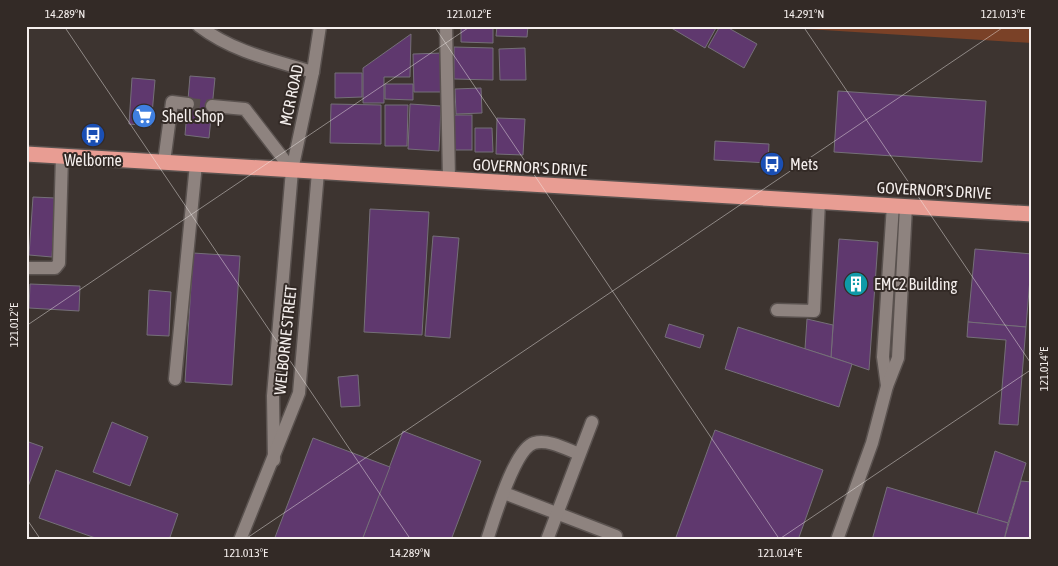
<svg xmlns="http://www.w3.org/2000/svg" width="1058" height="566" viewBox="0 0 1058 566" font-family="'Asap Condensed',sans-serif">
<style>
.green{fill:#7a4127}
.building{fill:#5f386e;stroke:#756f78}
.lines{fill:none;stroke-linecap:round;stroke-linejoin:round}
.minor-tunnel{stroke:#59504c;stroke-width:12;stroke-dasharray:12 6;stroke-linecap:butt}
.minor-casing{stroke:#5a524f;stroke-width:15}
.highway-casing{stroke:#5a524f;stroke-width:18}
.minor{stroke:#8e837f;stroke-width:12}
.highway{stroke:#e89d93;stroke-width:15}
.ticks{fill:none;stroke:#f5efed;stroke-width:1;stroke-opacity:0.45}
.labels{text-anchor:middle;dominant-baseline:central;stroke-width:4;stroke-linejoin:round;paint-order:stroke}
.street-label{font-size:16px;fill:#f5efed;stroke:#332a26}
.poi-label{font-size:16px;fill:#f5efed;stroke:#332a26;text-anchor:start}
.neatline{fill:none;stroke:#f5efed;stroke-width:2}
.ticks-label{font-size:12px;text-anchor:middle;fill:#f5efed}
</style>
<rect width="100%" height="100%" fill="#3d3430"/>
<path class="green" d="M807,26H1032V43L807,29Z"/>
<g class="building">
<path d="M461,26H493V43L461,42Z"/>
<path d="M497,26H528L527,37L496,36Z"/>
<path d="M668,26H717L705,48Z"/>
<path d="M720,26H725L757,44L744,68L708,47Z"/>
<path d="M411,34L410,77H384V103H363V68Z"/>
<path d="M454,47L493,48V80L454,79Z"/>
<path d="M525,48L526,80H500L499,49Z"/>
<path d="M443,53L444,92H414L413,54Z"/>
<path d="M335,73H362V97L335,98Z"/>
<path d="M190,76L215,78L209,138L185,135Z"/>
<path d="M132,78L155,80L151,126L129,124Z"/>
<path d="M385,84H413V100L385,99Z"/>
<path d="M481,88L482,113L456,114L455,89Z"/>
<path d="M838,91L986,101L982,162L834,152Z"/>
<path d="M331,104L381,105V144L330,143Z"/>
<path d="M410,104L441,106L439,151L408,149Z"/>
<path d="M385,105H408L407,146H385Z"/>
<rect x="454" y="115" width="18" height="35"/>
<path d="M497,118L525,119L523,155L496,154Z"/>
<path d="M475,128H492L493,152H475Z"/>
<path d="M715,141L769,144L768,163L714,160Z"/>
<path d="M33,197L56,198L52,257L29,255Z"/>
<path d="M370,209L429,212L422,335L364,332Z"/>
<path d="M433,236L459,238L450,338L425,336Z"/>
<path d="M839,239L878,242L869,370L831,357Z"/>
<path d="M975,249L1032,254L1026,327L968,322Z"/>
<path d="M193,253L240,256L232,385L185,382Z"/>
<path d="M30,284L80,286L79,311L29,308Z"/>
<path d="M149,290L171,292L169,336L147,335Z"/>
<path d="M807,319L833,325L831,357L805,349Z"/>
<path d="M968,322L1026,327L1018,425L999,424L1006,340L967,337Z"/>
<path d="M669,324L704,335L700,348L665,337Z"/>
<path d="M738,327L852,364L839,407L725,369Z"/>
<path d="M358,375L360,406L341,407L338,377Z"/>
<path d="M112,422L148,437L130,486L93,472Z"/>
<path d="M715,430L823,470L798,540H675Z"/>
<path d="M403,431L481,461L451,540H362Z"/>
<path d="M313,438L390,467L362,540H274Z"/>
<path d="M26,441L43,447L26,492Z"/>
<path d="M995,451L1026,463L1008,523L977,514Z"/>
<path d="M56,470L178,514L169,540H101L39,518Z"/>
<path d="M1021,481L1032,482V540H1004Z"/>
<path d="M887,487L1008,523L1004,540H872Z"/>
</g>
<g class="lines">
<path class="minor-tunnel" d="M188,104L212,106"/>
<g class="minor-casing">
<g id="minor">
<path d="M199,26C233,52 273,60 313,72"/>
<path d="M446,26L449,179"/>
<path d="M212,106L245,109L292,170"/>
<path d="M164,162L172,102L188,104"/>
<path d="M26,268H55L59,263L62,156"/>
<path d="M777,310L814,311L819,201"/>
<path d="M175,379L196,164"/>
<path d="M887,386L883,357L893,205"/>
<path d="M274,460L273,396L292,170L313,72L320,26"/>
<path d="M504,493L616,536"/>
<path d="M240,540L299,393L318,172"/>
<path d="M487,540C494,520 514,449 534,443C549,439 566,449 579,454"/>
<path d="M547,540L592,422"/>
<path d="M837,540L872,443L887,386L898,358L906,206"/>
</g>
</g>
<g class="highway-casing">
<path id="highway" d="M26,154L1032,214"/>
</g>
<use href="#minor" class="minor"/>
<use href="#highway" class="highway"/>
</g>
<path class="ticks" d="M64,26L411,540M434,26L780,540M803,26L1032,365M26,326L471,26M26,518L41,540M244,540L1005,26M778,540L1032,369"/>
<defs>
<g id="supermarket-disc" transform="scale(1.25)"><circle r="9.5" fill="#3f7fe0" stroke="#332a26"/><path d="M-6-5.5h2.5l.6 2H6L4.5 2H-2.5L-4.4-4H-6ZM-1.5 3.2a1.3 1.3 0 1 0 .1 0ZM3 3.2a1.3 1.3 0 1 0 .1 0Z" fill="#fff"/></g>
<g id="bus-disc" transform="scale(1.25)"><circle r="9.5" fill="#1a4fb4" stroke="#332a26"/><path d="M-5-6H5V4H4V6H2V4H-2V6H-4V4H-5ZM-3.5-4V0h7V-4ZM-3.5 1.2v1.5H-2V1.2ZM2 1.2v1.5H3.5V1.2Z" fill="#fff"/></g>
<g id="building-disc" transform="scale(1.25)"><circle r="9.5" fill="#0f9aa8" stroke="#332a26"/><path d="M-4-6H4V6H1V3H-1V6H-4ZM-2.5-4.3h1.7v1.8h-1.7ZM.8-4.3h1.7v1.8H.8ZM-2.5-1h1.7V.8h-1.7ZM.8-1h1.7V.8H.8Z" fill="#fff"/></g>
</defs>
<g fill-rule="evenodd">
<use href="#supermarket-disc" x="144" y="116"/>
<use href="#bus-disc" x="93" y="135"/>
<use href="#bus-disc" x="772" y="164"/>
<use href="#building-disc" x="856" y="284"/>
</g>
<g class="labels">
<g class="street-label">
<text transform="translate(291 95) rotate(-78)">MCR ROAD</text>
<text transform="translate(530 167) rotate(3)">GOVERNOR'S DRIVE</text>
<text transform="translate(934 190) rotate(3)">GOVERNOR'S DRIVE</text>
<text transform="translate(285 340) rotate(-84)">WELBORNE STREET</text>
</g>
<g class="poi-label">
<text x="162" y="116">Shell Shop</text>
<text x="93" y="160" text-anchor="middle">Welborne</text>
<text x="790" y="164">Mets</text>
<text x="874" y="284">EMC2 Building</text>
</g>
</g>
<rect width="1058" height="566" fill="none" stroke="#332a26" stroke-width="55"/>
<rect x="28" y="28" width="1002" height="510" class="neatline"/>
<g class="ticks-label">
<text x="65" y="18">14.289°N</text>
<text x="469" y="18">121.012°E</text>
<text x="804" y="18">14.291°N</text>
<text x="1003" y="18">121.013°E</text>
<text transform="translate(14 325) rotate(-90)" y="4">121.012°E</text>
<text transform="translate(1044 369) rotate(-90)" y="4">121.014°E</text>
<text x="246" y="557">121.013°E</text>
<text x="410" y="557">14.289°N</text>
<text x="780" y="557">121.014°E</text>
</g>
</svg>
